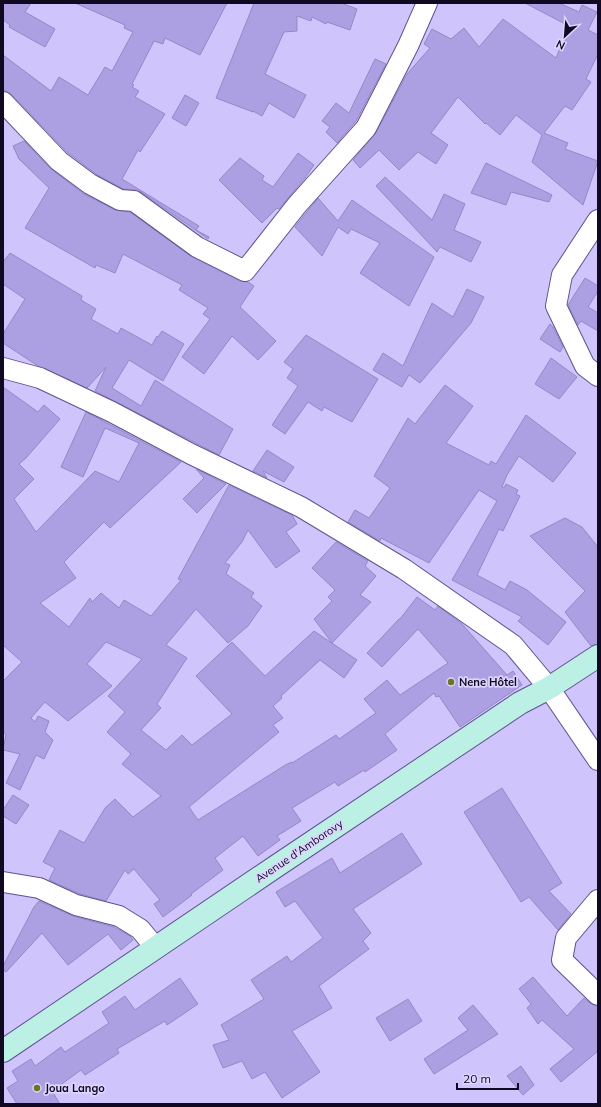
<svg xmlns="http://www.w3.org/2000/svg" width="601" height="1107" viewBox="0 0 601 1107" font-family="Mulish,sans-serif">
<style>
.building{fill:#ac9fe2;stroke:#9588c9}
.lines{fill:none;stroke-linecap:round;stroke-linejoin:round}
.street-casing{stroke:#5f528e;stroke-width:22}
.secondary-casing{stroke:#5f528e;stroke-width:24}
.street{stroke:#fff;stroke-width:20}
.secondary{stroke:#bdf0e5;stroke-width:22}
.poi-dot{fill:#70751d;stroke:#dbd5ff;stroke-width:1.5}
.labels{text-anchor:middle;dominant-baseline:central;stroke-width:3.5;stroke-linejoin:round;paint-order:stroke}
.poi-label{font-size:11px;font-weight:bold;fill:#100921;stroke:#dbd5ff;text-anchor:start}
.street-label{font-size:11px;fill:#100921;stroke:#dbd5ff}
</style>
<rect width="100%" height="100%" fill="#cfc5fc"/>
<g class="building">
<path d="M3,3H31L25,12L55,29L45,47L9,27L10,25L3,20Z"/>
<path d="M75,3H227L200,55L165,38L163,44L154,41L132,84L134,85L132,87L139,91L135,97L165,114L140,152L138,150L122,179L199,226L196,230L209,237L208,239L141,192L135,190L123,189L96,174L67,152L11,94L7,91H3V55L51,91L59,77L88,95L105,67L112,71L133,32L124,28L125,25Z"/>
<path d="M254,3H341L357,9L350,30L327,22L326,24L312,17L311,21L297,16V31L284,32L265,74L306,95L294,118L269,103L262,116L253,111V112L216,98Z"/>
<path d="M525,3H559L579,12L582,5L597,12L588,30L598,35V54L586,79L591,82L572,110L565,106L544,133L568,143L565,149L598,161L583,205L532,162L542,135L516,115L500,135L486,123L485,124L458,97L431,133L448,145L436,164L418,152L399,170L379,150L360,168L353,160L376,133L407,74L430,48L424,44L432,29L451,39L464,28L479,47L503,19L556,58L569,26Z"/>
<path d="M375,59L386,64L356,121L337,143L326,132L330,127L322,121L336,103L349,113Z"/>
<path d="M185,95L199,103L186,126L172,118Z"/>
<path d="M24,141L51,169L84,194L115,210L130,212L192,257L240,281L248,282L254,286L240,307L276,341L258,360L232,336L204,374L182,357L210,319L203,314L208,308L179,290L182,285L123,254L115,273L96,265L95,268L25,228L49,188L19,159L13,146Z"/>
<path d="M298,153L314,165L305,178L279,209L277,208L262,223L219,180L240,158L264,176L262,180L273,187Z"/>
<path d="M486,163L552,195L549,202L511,192L506,205L471,193Z"/>
<path d="M385,177L432,220L444,194L465,204L454,230L481,242L471,262L440,247L437,252L376,186Z"/>
<path d="M318,198L338,221L352,200L434,257L409,306L360,273L380,243L351,229L348,234L338,227L322,256L295,227Z"/>
<path d="M10,253L82,296L81,300L96,309L91,319L118,334L121,328L152,345L157,336L158,337L162,331L184,344L163,381L129,360L112,388L141,406L155,380L233,429L219,455L95,391L106,367L87,388L38,366L3,343V334L25,299L3,284V262Z"/>
<path d="M585,278L598,286V291L588,307L598,313V331L581,321L578,325L568,305Z"/>
<path d="M467,289L484,297L471,323L420,383L409,375L402,387L373,370L383,353L403,366L432,303L453,317Z"/>
<path d="M550,324L553,327L563,347L560,352L540,339Z"/>
<path d="M306,335L378,379L352,422L324,407L322,411L308,402L285,434L272,425L298,386L287,378L293,369L284,362Z"/>
<path d="M551,358L577,377L559,399L535,384Z"/>
<path d="M445,385L473,406L446,443L489,465L491,461L496,464L526,415L576,453L553,482L519,456L507,475L502,487L504,488L506,484L518,490L516,494L520,496L503,531L499,529L477,575L505,590L510,581L527,590L566,622L548,645L518,621L522,617L452,580L497,501L479,490L429,563L381,538L380,541L348,522L355,510L369,518L390,488L374,476L408,418L415,424Z"/>
<path d="M3,387L38,412L44,405L60,419L26,458L19,464L34,479L14,499L36,532L95,471L119,482L139,443L105,428L83,477L61,467L86,412L181,462L110,528L104,522L64,562L76,578L40,603L69,627L90,598L92,602L101,593L119,608L124,600L151,616L181,580L178,579L229,485L292,515L297,524L286,532L300,551L276,568L248,530L242,542L225,563L230,565L226,574L254,593L251,597L262,606L248,626L228,643L196,609L166,645L187,658L157,704L161,708L141,730L166,750L182,735L192,745L232,714L196,676L232,642L265,676L314,631L357,660L344,678L320,660L281,696L282,698L273,706L283,718L273,725L279,732L189,807L198,820L287,764L292,762V763L336,735L339,739L376,713L364,699L387,680L400,695L448,663L418,629L382,667L367,653L399,619H400L417,597L435,610L438,606L462,624L507,675L513,671L522,685L460,727L439,696L436,697L434,693L385,734L397,750L365,772L364,770L338,786L335,782L292,808L301,821L277,836L280,840L258,856L243,836L215,858L223,870L191,894L192,895L163,917L154,904L160,900L134,869L128,874L125,870L106,901L80,894L49,880L55,868L43,862L60,830L84,843L105,808L115,799L133,817L161,796L122,764L131,754L107,732L125,712L108,696L142,659L106,642L87,664L112,686L68,721L45,702L31,718L35,722L38,716L49,721L45,732L53,740L44,759L36,755L20,790L6,783L20,754L3,750L6,734L3,732V681L22,662L3,645Z"/>
<path d="M267,450L294,467L284,482L263,471L267,478L253,471Z"/>
<path d="M196,469L226,484L197,513L183,499L204,478Z"/>
<path d="M565,518L582,527L598,547V644L591,646L565,612L585,591L530,536Z"/>
<path d="M336,542L368,561L365,566L376,576L360,595L371,602L332,643L314,619L332,601L328,597L335,590L312,568Z"/>
<path d="M502,788L562,883L549,891L571,914L558,930L529,897L521,902L464,812Z"/>
<path d="M13,795L29,805L16,824L3,816V810Z"/>
<path d="M402,833L422,864L353,909L371,933L363,941L369,949L319,986L332,1008L292,1031L320,1072L282,1098L265,1072L252,1079L242,1061L223,1068L213,1045L229,1040L221,1025L264,999L251,980L287,956L291,962L323,938L295,901L285,907L276,892L332,858L340,873Z"/>
<path d="M39,901L73,916L114,927L130,936L133,940L121,950L108,934L68,965L42,933L6,972L3,970V966L34,907Z"/>
<path d="M533,977L567,1016L584,998L590,1003L598,1006V1051L561,1082L550,1069L574,1049L542,1020L538,1024L527,1008L531,1004L519,989Z"/>
<path d="M180,978L198,1004L167,1025L165,1021L117,1049L119,1053L85,1075L81,1070L52,1091L60,1104H17L7,1088L18,1081L12,1071L31,1059L35,1066L61,1047L65,1052L109,1023L102,1012L125,996L135,1010Z"/>
<path d="M408,999L422,1021L390,1041L376,1018Z"/>
<path d="M473,1005L498,1034L434,1074L424,1059L468,1030L458,1018Z"/>
<path d="M521,1066L534,1085L523,1095L507,1076Z"/>
</g>
<g class="lines">
<g class="street-casing">
<g id="street">
<path d="M3,102L59,161L90,184L120,200L134,201L197,247L245,271L297,205L366,128L408,46L427,3"/>
<path d="M598,220L562,275L556,306L585,366L598,376"/>
<path d="M3,368L40,378L112,412L191,454L301,507L404,569L513,645L549,688L598,760"/>
<path d="M3,882L39,888L76,905L119,916L140,929L155,947"/>
<path d="M598,900L566,938L562,960L598,995"/>
</g>
</g>
<g class="secondary-casing">
<path id="secondary" d="M3,1051L275,867L520,703L549,688L598,656"/>
</g>
<use href="#street" class="street"/>
<use href="#secondary" class="secondary"/>
</g>
<g class="poi-dot">
<circle cx="451" cy="682" r="4"/>
<circle cx="37" cy="1088" r="4"/>
</g>
<g class="labels">
<g class="poi-label">
<text x="459" y="682">Nene Hôtel</text>
<text x="45" y="1088">Joua Lango</text>
</g>
<g class="street-label">
<text transform="translate(299 851) rotate(-34)">Avenue d'Amborovy</text>
</g>
</g>
<rect width="601" height="1107" fill="none" stroke="#100921" stroke-width="8"/>
<g transform="translate(565 36) rotate(206)" stroke="#dbd5ff" stroke-width="3" paint-order="stroke">
<path d="M0-3L7 15L0 10L-7 15Z" fill="#100921"/>
<text y="-6" font-size="11" font-weight="bold" text-anchor="middle" fill="#100921">N</text>
</g>
<path d="M457 1083v6h61v-6" fill="none" stroke="#100921" stroke-width="2"/>
<text x="463" y="1083" font-size="12" fill="#100921" stroke="#dbd5ff" stroke-width="3" paint-order="stroke">20 m</text>
</svg>
